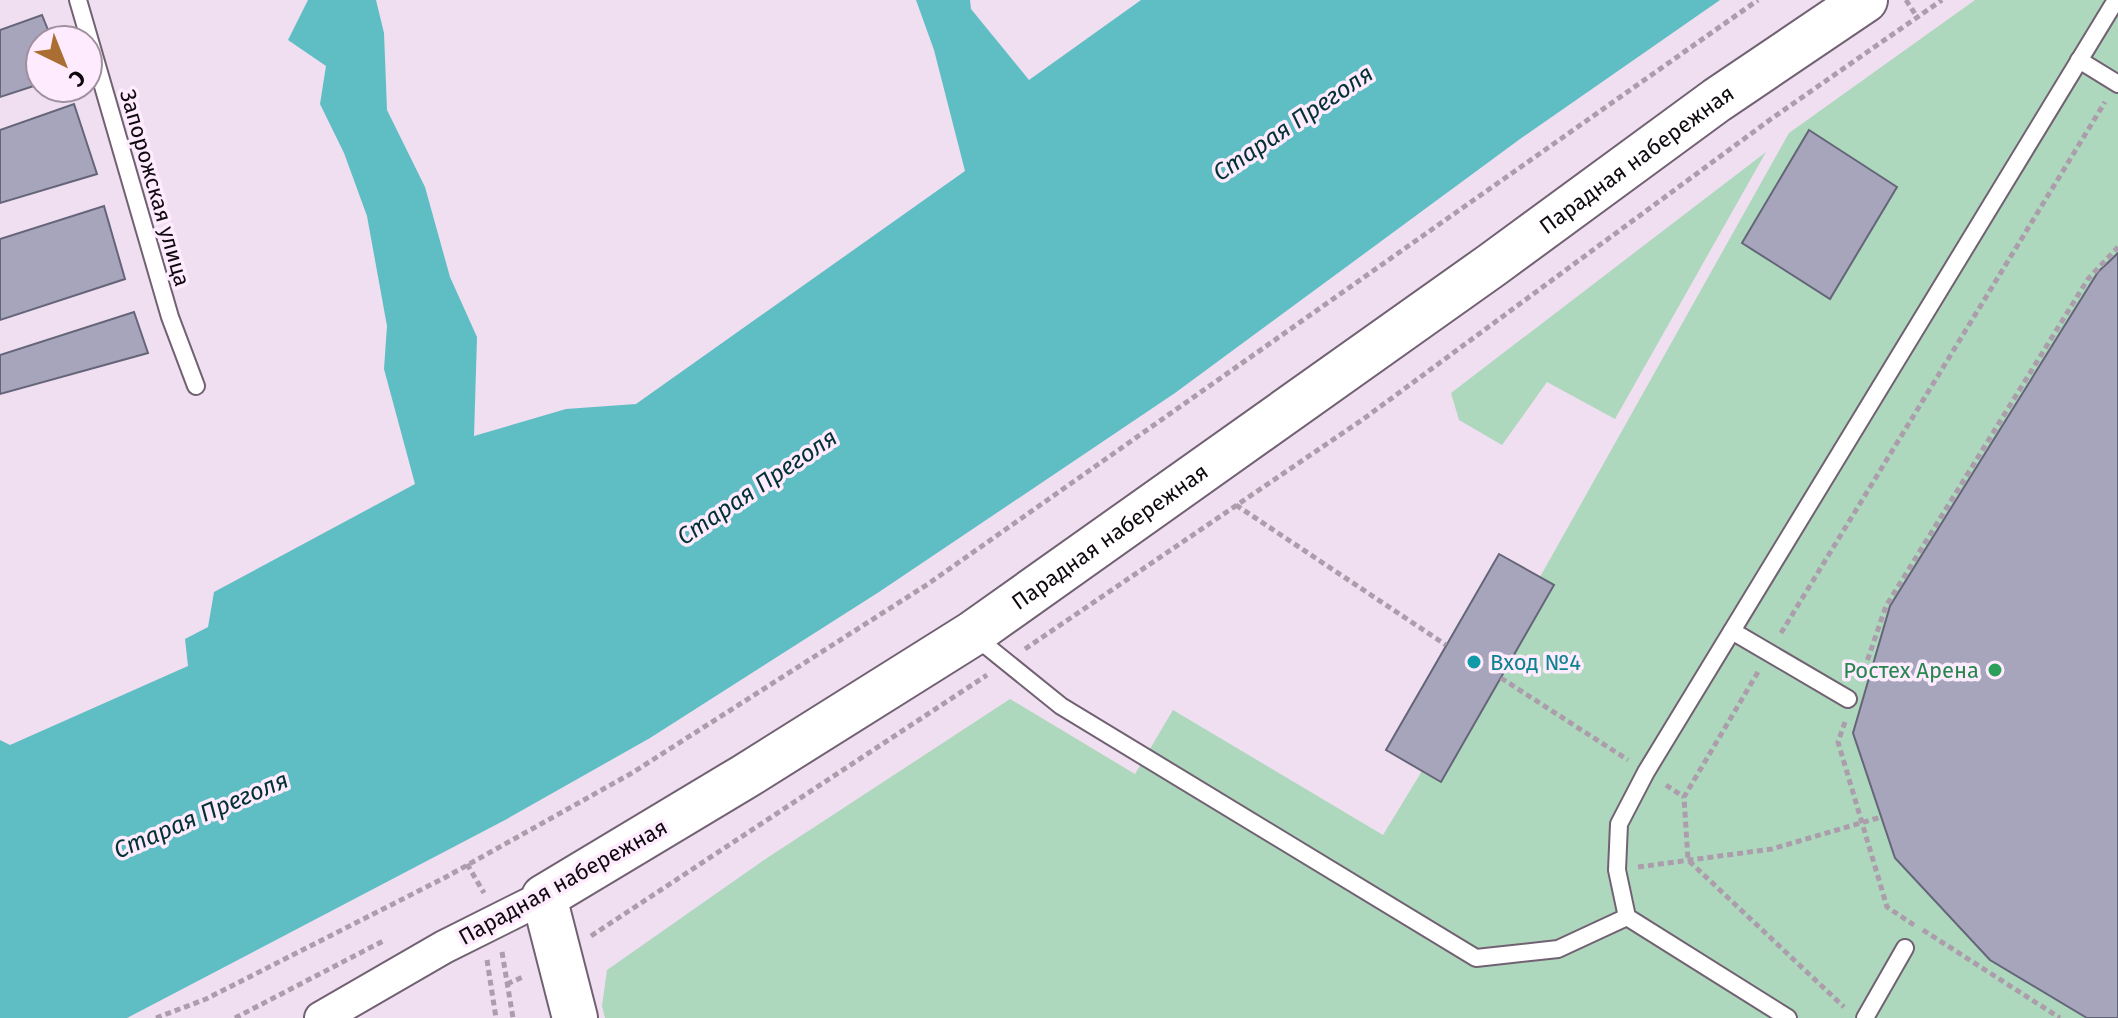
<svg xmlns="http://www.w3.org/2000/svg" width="2118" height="1018" viewBox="0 0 2118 1018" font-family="'Fira Sans',sans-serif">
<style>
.green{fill:#aed8bd}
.water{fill:#5ebec4}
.building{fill:#a6a5bb;stroke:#656579;stroke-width:2}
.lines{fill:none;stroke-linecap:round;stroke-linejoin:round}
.lane-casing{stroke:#716172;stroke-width:20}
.street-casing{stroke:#716172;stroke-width:36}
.secondary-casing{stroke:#716172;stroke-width:48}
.path{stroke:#ac9dac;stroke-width:5;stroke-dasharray:6 4;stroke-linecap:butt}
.lane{stroke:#fff;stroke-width:16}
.street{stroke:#fff;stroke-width:32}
.secondary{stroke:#fff;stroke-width:44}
.culture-dot{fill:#0f9aa8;stroke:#feebfe;stroke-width:3}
.leisure-dot{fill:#2e9e5b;stroke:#feebfe;stroke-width:3}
.labels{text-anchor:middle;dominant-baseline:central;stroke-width:7;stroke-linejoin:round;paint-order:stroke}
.street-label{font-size:22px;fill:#100a10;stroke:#feebfe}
.culture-label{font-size:22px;fill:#0d838f;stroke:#feebfe;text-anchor:start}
.leisure-label{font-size:22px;fill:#27864d;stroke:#feebfe;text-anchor:end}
.water-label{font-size:24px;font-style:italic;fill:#003134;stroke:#feebfe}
</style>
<rect width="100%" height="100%" fill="#f0def1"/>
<g class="green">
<path d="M1975,0H2118V1018H605L602,1006L607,970L764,860L1010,699L1135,774L1173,710L1383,835L1540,577L1789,133Z"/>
<path d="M1766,152L1615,419L1547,382L1502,445L1459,420L1451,393Z"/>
</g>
<path class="water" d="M308,0H376L384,33L387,110L425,187L450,277L477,337L474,436L566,409L636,404L965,171L934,50L916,0H970L971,9L1029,80L1141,0H1720L1520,139L1175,393L879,592L650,738L505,820L127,1018H0V740L10,745L188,666L185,639L208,627L214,592L415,484L384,369L387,326L367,216L344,153L320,104L326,66L288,40Z"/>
<g class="building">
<path d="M42,15L52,40H40V84L0,97V30Z"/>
<path d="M74,104L97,174L0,203V130Z"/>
<path d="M1809,130L1897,187L1830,299L1742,243Z"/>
<path d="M104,206L125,279L0,320V239Z"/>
<path d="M2118,253V1018H2087L1990,960L1895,858L1853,733L1890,606L2098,272Z"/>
<path d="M134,312L148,353L0,394V355Z"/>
<path d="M1499,554L1554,585L1441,782L1386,750Z"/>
</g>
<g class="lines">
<g class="lane-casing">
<g id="lane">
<path d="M78,0L170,317L196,386"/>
<path d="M2079,60L2118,84"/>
<path d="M1732,631L1848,699"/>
<path d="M973,635L1061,706L1476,958L1558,949L1627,917"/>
<path d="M1788,1018L1627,917L1617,870L1619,824L1646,772L2116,0"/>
<path d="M1865,1018L1905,948"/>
</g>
</g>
<g class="street-casing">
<path id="street" d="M321,1018L444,947L544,897"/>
</g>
<g class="secondary-casing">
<g id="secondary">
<path id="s1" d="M575,1018L544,897L744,777L972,634L1492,265L1717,100L1865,0"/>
</g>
</g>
<g class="path">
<path d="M1906,0L1917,17"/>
<path d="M1236,505L1446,645"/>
<path d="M1781,633L2105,102"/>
<path d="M1025,649L1362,420L1771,119L1942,0"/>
<path d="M1758,672L1684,797L1688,860L1844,1007"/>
<path d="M1501,678L1628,760"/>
<path d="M1861,679L1886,606L2088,279L2118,247"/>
<path d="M1845,722L1838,742L1887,907L1914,925"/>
<path d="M1666,785L1684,797"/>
<path d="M467,864L484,893"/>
<path d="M1638,867L1772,849L1881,817"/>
<path d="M1923,930L2060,1018"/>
<path d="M591,936L987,675"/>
<path d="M502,952L513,1018"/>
<path d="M487,960L496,1018"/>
<path d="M507,984L525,976"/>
<path d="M156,1018L206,999L446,877L632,773L928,584L1758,0"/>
<path d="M235,1018L385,940"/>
</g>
<use href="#lane" class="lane"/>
<use href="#street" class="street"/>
<use href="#secondary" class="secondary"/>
</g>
<circle class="culture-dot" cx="1474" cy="662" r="8"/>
<circle class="leisure-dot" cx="1995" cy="670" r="8"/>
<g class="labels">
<g class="street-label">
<text stroke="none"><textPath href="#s1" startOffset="1444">Парадная набережная</textPath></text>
<text transform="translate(155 188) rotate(74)">Запорожская улица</text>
<text stroke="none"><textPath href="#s1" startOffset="796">Парадная набережная</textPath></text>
<text transform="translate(563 882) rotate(-29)">Парадная набережная</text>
</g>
<g class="culture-label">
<text x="1490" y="662">Вход №4</text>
</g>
<g class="leisure-label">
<text x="1979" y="670">Ростех Арена</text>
</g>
<g class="water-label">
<text transform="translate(1293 123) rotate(-34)">Старая Преголя</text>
<text transform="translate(757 487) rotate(-34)">Старая Преголя</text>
<text transform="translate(201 815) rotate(-23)">Старая Преголя</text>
</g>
</g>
<g transform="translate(64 64) rotate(137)"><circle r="38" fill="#feebfe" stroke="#9f919f" stroke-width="2"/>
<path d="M0-6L14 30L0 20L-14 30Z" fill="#ab6e32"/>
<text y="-12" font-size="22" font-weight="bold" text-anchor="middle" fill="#100a10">С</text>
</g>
</svg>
